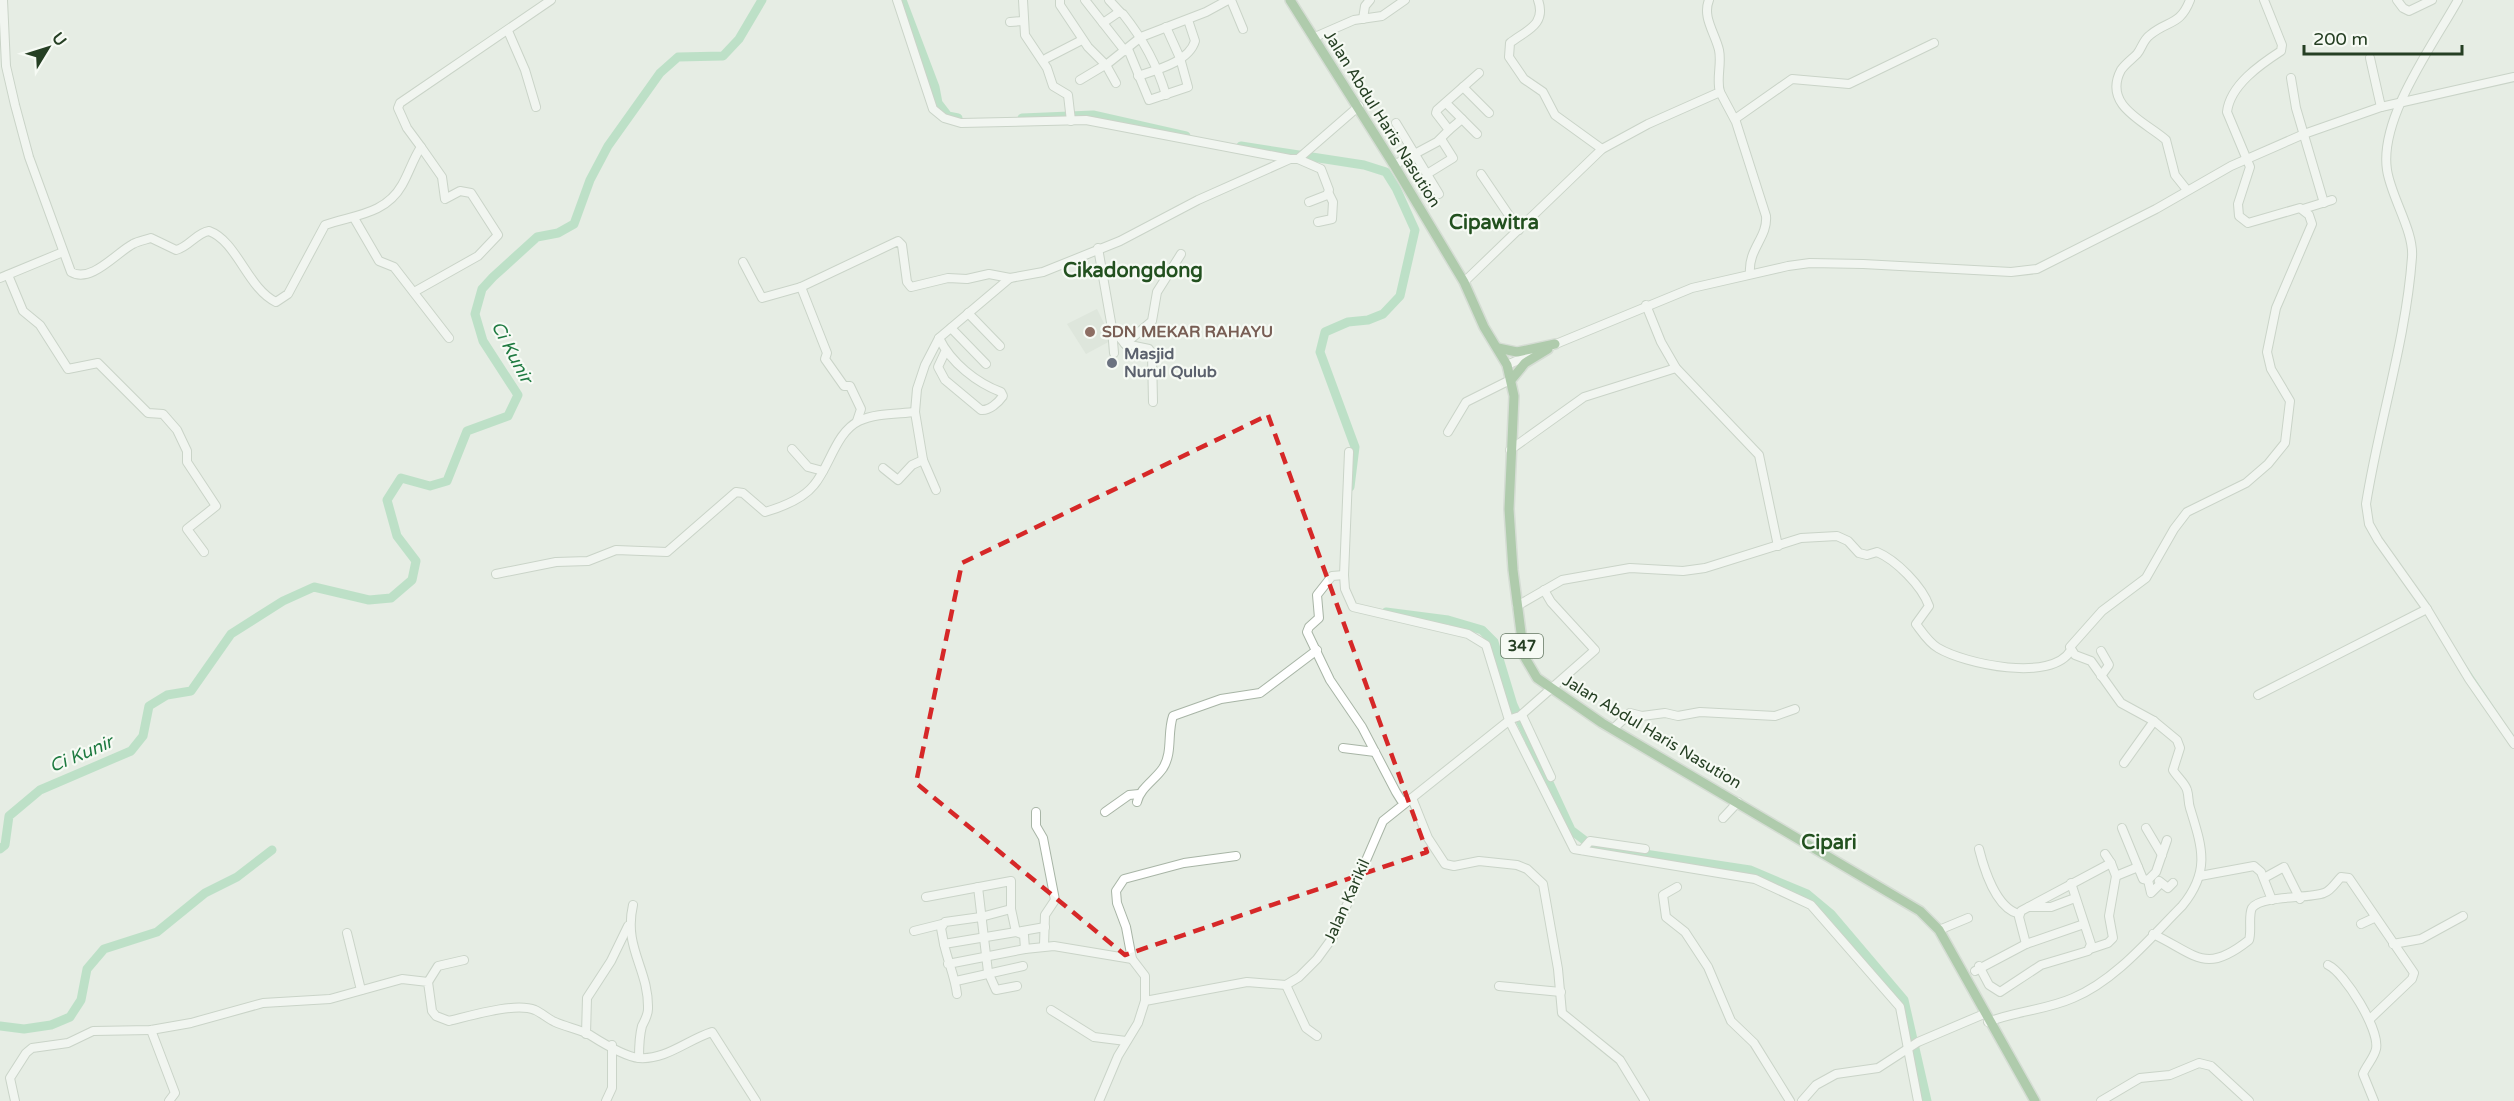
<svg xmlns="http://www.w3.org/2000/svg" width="2514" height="1101" viewBox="0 0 2514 1101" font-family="'Varela Round',sans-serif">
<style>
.built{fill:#d5ddd2}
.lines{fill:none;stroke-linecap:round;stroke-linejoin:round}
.stream{stroke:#8dd1a5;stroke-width:1.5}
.river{stroke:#8dd1a5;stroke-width:9}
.minor-casing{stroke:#a8b5a6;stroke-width:10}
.major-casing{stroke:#c2c9c1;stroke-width:12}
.minor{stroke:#fff;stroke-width:8}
.major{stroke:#6da269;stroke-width:9}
.marked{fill:none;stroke:#d62828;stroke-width:4.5;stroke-dasharray:12 8;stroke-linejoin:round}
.education-dot{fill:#8d6e63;stroke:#f6faf4;stroke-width:2}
.worship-dot{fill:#6b7280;stroke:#f6faf4;stroke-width:2}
.labels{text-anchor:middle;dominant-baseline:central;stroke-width:4.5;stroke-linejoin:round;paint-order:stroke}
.shield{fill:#f6faf4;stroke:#647762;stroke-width:1.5}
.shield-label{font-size:15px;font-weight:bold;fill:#253f23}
.street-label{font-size:16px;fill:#253f23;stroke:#f6faf4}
.education-label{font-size:16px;font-weight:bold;fill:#785e54;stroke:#f6faf4;text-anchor:start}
.worship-label{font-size:16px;font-weight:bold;fill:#5b616d;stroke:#f6faf4;text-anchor:start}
.water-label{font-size:18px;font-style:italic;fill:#1e7a40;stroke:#f6faf4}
.quarter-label{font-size:20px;font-weight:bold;fill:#22511f;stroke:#f6faf4}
</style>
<rect width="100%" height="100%" fill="#e6ede4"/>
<path class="built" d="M1097,309L1112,340L1086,354L1067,324Z"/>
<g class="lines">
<path class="stream" d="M2461,659L2510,732"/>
<g class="river">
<path d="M902,0L935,87L938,103L948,116L958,118"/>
<path d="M1022,118L1093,115L1186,136"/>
<path d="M1241,146L1364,165L1386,172L1396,188L1415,230L1400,296L1383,314L1368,320L1348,322L1325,332L1320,352L1355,447L1350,487"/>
<path d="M1386,612L1448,620L1482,630L1494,642L1513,705L1571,830L1592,846L1750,870L1807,894L1831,914L1904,1000L1927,1101"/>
<path d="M0,849L5,845L9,816L40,790L131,751L143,736L149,706L167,695L191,691L231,634L283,601L314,587L369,600L391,598L412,580L416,561L397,536L387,500L401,478L430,486L447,481L467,431L508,416L518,395L483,341L475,314L482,289L493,277L537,237L558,233L574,224L590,180L608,146L660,73L678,57L723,56L739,39L762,0"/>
<path d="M0,1026L24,1029L51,1025L70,1017L81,1000L87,969L104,949L157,932L205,893L237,877L272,850"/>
</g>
<g class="minor-casing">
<g id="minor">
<path d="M3,0L6,66L15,105L29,157L71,272C91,284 117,252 133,244C138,241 145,240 151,238L176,250C189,247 196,233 209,231C237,241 248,289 276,302L288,294L325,225C353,215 385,215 402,185C409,173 413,159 421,147L407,128L398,108L400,103L551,0"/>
<path d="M897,0L933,109L944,118L961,123L1086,120L1290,159"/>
<path d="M1023,0L1025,35L1047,68L1053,86L1068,95L1071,121"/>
<path d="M1060,0V5L1088,47L1106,65L1141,37L1206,12L1228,0"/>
<path d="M1085,0L1125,51"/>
<path d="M1109,0L1120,12"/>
<path d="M1231,0L1243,29"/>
<path d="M1538,0C1547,25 1525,31 1510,43L1509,57L1524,79L1543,92L1555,115L1602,149"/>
<path d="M2397,0L2403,8L2409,11L2432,0"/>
<path d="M2458,0C2433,45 2379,118 2387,170C2391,197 2414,231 2412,257C2406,340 2379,422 2366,504L2369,524L2378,540L2427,609L2469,679L2514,744"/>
<path d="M1363,19L1365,6L1370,0"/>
<path d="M1010,22L1023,21"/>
<path d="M1103,23L1119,12L1123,14C1143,39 1157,64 1166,95"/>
<path d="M508,31L525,70L536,107"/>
<path d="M1315,37L1354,20L1382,16L1405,0"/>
<path d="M1128,49L1149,100L1188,87L1180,58L1166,27"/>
<path d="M1047,58L1082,40"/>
<path d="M2370,58L2381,107"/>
<path d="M1106,65L1116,83"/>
<path d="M1138,76C1156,70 1189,62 1195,41L1188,20"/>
<path d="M2291,78L2296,108L2324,203"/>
<path d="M1080,80L1105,65"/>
<path d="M1463,87L1489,113"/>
<path d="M1720,92L1736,122L1766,216C1768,237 1748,249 1750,273"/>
<path d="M1446,103L1477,134"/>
<path d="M1735,119L1792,79L1849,84L1934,43"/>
<path d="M1396,123L1439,194"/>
<path d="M1449,130L1462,119"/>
<path d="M1298,159L1321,169L1329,190L1327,195L1309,202"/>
<path d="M1394,165L1437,142L1449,130L1436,113L1437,110L1479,73"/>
<path d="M1427,174L1453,158L1441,139"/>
<path d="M1481,174L1519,230"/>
<path d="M2187,190L2175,175L2166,140C2146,122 2102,106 2121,70C2125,64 2132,59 2137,54C2142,48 2143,40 2150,35C2168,20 2180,26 2190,0"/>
<path d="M2303,209L2332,200"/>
<path d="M354,218L379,261L394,267L449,338"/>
<path d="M1318,222L1332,219L1333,202L1329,194"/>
<path d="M1098,248L1112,328L1125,344L1149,349L1152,354L1153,402"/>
<path d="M743,262L762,298L801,287L898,241L902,245L907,282L911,287L948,278L967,279L989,274L1010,278"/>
<path d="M8,275L23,311L40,325L68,369L98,363L148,413L163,414L177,430L187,451V462L216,506L187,529L204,552"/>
<path d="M0,278L63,252"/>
<path d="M1464,282L1602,149L1648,124L1720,92C1716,79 1722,64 1719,50C1715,33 1702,17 1709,0"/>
<path d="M801,287L827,353L825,359L844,386H850L861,409L857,421"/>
<path d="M414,292L478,256L498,235L471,193L460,191L445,199L442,177L421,147"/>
<path d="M1646,305L1661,342L1676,368L1759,455L1778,546"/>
<path d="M968,313L1000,346"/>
<path d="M951,328L986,364"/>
<path d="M1112,329L1114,353"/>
<path d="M939,338C951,363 977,383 1001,392L1003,396C998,403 989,411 981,410L945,380L938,367L945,352"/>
<path d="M1125,344L1152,321L1157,292L1181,254"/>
<path d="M1551,346L1692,288L1788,266L1810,263L1863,264L2011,272L2037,269L2156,209L2231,166L2304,134L2381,107L2514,77"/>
<path d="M1507,365L1534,353"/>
<path d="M1448,432L1466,402L1512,379"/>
<path d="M792,449L808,467L823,471"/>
<path d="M1510,450L1584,397L1676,368"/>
<path d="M1349,452L1344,575L1345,589L1353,607L1468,634L1486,645L1509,720L1574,849L1755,879L1811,905L1900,1007L1918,1101"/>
<path d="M883,468L898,480L912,465L923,460"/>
<path d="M936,490L923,460L915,412L917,389L925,365L939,338L1010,278L1043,272L1120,241L1198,200L1290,159H1298L1359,106"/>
<path d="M496,574L556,562L588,561L616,550L667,552L736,492L743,493L765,512C782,507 803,499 814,485C830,466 836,432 859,421C875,413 898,414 915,412"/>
<path d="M1344,575L1332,576L1317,595L1319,618L1309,627L1307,632L1330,680L1362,727L1396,792L1401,800L1406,802"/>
<path d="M1517,606L1562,580L1630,568L1683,571L1705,568L1801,538L1837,536L1848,541L1859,553L1867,555L1877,552C1896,560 1922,586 1929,606L1916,624C1922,632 1929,643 1938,648C1965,664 2052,683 2071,650"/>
<path d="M2101,676L2109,665L2101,651"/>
<path d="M2258,695L2427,609"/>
<path d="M1522,715L1551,777"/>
<path d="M1613,729L1630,713L1642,716L1665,713L1678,716L1700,712L1775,716L1795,709"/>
<path d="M1343,748L1375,752"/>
<path d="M2124,763L2154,721"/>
<path d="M1412,798L1428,838L1445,864L1454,866L1479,861L1517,865L1527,869L1543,884L1558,969L1562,1013L1620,1060L1645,1101"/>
<path d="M1137,802C1140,788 1155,780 1163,768C1173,752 1167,733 1173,716L1221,699L1260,693L1317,650"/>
<path d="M1036,812V826L1043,838L1055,900L1045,915L1044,945"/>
<path d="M1105,812L1129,795L1139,794"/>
<path d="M1723,818L1738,802"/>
<path d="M2122,828L2138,867"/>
<path d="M2146,828L2162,855"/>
<path d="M1979,849C1984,869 1996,908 2019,914"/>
<path d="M1582,850L1590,841L1645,849"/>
<path d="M2105,854L2111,863"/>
<path d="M2200,876L2254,866L2261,872L2272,900"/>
<path d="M2264,878L2284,867L2300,899"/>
<path d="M2148,880L2151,893L2161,883"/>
<path d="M2159,881L2168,888L2173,883"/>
<path d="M978,887L988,972L996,990L1017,986"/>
<path d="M1677,887L1663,895L1666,917L1685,932L1708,967L1731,1021L1754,1043L1790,1101"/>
<path d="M926,897L1011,881V909L1016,932L1045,927"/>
<path d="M633,905C623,948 649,969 648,1009C648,1015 645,1020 642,1026C639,1037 639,1047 639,1058"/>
<path d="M2029,907H2051L2075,898"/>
<path d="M2361,924L2374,918"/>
<path d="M1939,930L1968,918"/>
<path d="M914,931L942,924"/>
<path d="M347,933L361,990"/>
<path d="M2153,934C2197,955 2205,975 2249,940C2252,931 2248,916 2252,908C2261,895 2308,899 2324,893C2331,891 2336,882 2341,877L2349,878L2414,973L2412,979L2370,1019"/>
<path d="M944,944L941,928L945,922L981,917L1011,909"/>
<path d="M2026,944L2019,917L2021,911L2111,863L2116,876L2138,867L2143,879L2148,880L2156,872L2167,840"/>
<path d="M2393,944L2421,939L2463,916"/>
<path d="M1025,949L1054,946L1132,959L1145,976V1001"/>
<path d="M2090,949L2108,943L2113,938L2109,916L2116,876"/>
<path d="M1132,959L1126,927L1117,903L1116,891L1124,879L1184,863L1236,856"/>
<path d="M948,964L1025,949L1024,935L1016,932L944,944C948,962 955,977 957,994"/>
<path d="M2328,965C2345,973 2380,1030 2376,1049C2374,1058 2366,1066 2363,1074L2374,1101"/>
<path d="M1979,966L1989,985L2000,992L2041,965L2088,951L2091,944L2071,883"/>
<path d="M1975,971L2026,944L2084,924"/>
<path d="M956,981L1023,966"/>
<path d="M428,982L438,966L464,960"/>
<path d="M1286,985L1306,1028L1317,1036"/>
<path d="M1499,986L1561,992"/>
<path d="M1051,1010L1094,1037L1126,1041"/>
<path d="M1988,1022C2016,1011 2046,1010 2073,998C2116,980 2150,938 2182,906C2211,871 2202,847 2190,808C2188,802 2189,796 2187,790C2185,783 2177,777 2173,770L2180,748L2177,740L2154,721L2121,703L2091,661L2075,655L2070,647L2102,611L2146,578L2174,529L2187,512L2246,483L2268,464L2285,443L2290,401L2271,369L2267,352L2276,308L2312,224L2309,215L2300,208L2248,223L2239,216L2238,204L2250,167L2227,112C2230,85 2261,64 2281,51L2282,45L2264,0"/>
<path d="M151,1030L175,1093L169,1101"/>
<path d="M586,1034L587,998L611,961L628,926"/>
<path d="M15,1101L10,1078L26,1053L32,1048L68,1043L93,1031L151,1030L191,1023L263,1003L330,999L402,979L428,982L432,1011L436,1016L449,1021C470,1016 515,1002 535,1010C542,1013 548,1019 555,1022C566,1027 579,1029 590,1035C601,1042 626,1057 639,1058C666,1060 687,1040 712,1032L756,1101"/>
<path d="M606,1101L612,1088V1045"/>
<path d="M1099,1101L1118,1056L1138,1023L1145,1001L1247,982L1286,985L1299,977L1317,959L1333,937L1383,821L1511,719L1520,716L1595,650L1551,602L1544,590"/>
<path d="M1802,1101L1816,1085L1836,1074L1878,1068L1918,1042L1984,1014"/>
<path d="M2101,1101L2140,1078L2170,1075L2199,1063L2211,1066L2249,1101"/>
</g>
</g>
<g class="major-casing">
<g id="major">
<path d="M1290,0L1394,165L1464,282L1484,327L1507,365L1514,396L1509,509L1513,570L1524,656L1537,678L1602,723L1920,911L1939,930L2035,1101"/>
<path d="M1498,348L1517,352L1555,344"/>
<path d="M1512,379L1525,363L1548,349"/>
</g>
</g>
<use href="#minor" class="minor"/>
<use href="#major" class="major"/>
</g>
<path d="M0 0H2514V1101H0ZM1268,415L1427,852L1125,955L916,783L962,563Z" fill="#e6ede4" fill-opacity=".55" fill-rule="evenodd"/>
<path class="marked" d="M1268,415L1427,852L1125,955L916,783L962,563Z"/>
<circle class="education-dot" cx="1090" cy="332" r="6"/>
<circle class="worship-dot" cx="1112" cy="363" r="6"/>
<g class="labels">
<rect class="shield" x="1501" y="634" width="42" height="24" rx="4.5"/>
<g class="shield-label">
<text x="1522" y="646">347</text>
</g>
<g class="street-label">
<text transform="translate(1382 119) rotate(58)">Jalan Abdul Haris Nasution</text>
<text transform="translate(1652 732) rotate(31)">Jalan Abdul Haris Nasution</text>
<text transform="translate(1347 901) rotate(-66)">Jalan Karikil</text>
</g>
<g class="education-label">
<text x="1102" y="332">SDN MEKAR RAHAYU</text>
</g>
<g class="worship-label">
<text x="1124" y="354">Masjid<tspan x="1124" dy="18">Nurul Qulub</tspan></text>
</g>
<g class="water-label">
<text transform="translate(512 352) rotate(62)">Ci Kunir</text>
<text transform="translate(81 754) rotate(-23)">Ci Kunir</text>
</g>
<g class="quarter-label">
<text x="1494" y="223">Cipawitra</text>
<text x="1133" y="271">Cikadongdong</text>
<text x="1829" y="843">Cipari</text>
</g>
</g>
<g transform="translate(48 48) rotate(52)" stroke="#f6faf4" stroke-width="4.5" paint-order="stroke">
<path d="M0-4.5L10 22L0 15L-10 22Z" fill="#253f23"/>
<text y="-9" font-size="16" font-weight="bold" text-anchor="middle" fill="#253f23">U</text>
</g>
<path d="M2304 45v9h158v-9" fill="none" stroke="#253f23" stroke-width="3"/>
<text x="2313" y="45" font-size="18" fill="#253f23" stroke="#f6faf4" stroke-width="4.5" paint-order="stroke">200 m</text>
</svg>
